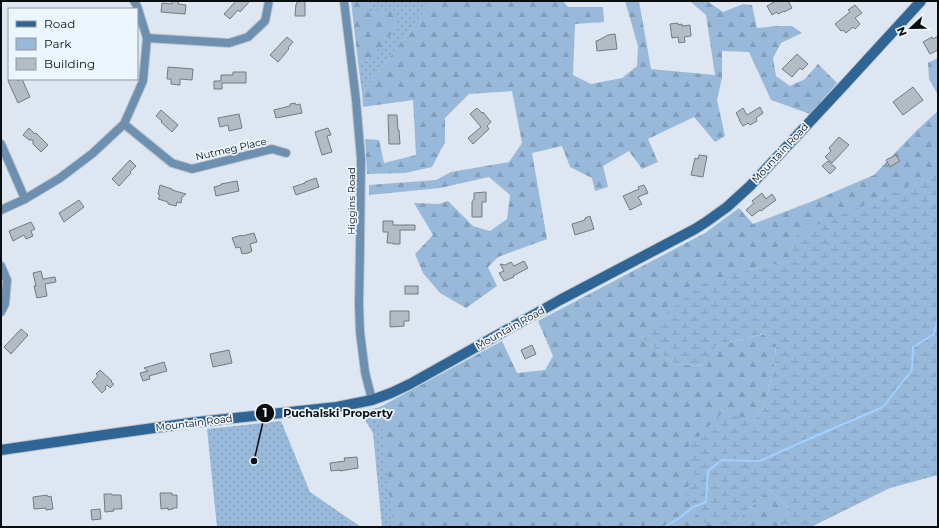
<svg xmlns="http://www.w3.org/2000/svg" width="939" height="528" viewBox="0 0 939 528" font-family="Montserrat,sans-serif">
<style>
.green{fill:url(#green-dots)}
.forest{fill:url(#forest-firs)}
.wetland{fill:url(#wetland-marsh)}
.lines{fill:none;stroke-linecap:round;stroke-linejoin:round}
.stream{stroke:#a0d0ff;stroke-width:2}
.building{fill:#b3bbc4;stroke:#727a82}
.street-casing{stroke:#bcc4cd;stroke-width:10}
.secondary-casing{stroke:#bcc4cd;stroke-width:12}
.street{stroke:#6d90b1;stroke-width:8}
.secondary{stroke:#2e6595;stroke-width:10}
.labels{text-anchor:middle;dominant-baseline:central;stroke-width:3.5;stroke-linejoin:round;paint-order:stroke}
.street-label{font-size:10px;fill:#0b0e11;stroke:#ebf5fe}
.leader{fill:none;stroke:#0b0e11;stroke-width:1.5}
.callout-dot{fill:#0b0e11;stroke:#ebf5fe;stroke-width:1.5}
.mark-label{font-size:12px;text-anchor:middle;font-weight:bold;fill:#fff}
.callout-label{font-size:11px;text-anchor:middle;font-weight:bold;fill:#0b0e11;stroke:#ebf5fe;stroke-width:3.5;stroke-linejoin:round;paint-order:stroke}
</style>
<defs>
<pattern id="green-dots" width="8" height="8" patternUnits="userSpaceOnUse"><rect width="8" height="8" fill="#98b9da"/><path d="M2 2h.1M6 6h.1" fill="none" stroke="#829eba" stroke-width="1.8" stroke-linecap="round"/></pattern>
<pattern id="forest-firs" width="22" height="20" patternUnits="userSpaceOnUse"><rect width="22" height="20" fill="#98b9da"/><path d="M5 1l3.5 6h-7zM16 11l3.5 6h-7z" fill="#829eba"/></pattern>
<pattern id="wetland-marsh" width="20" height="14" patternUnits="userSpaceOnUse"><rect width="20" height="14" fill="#98b9da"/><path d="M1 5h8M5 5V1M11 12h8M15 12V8" fill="none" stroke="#829eba"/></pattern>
</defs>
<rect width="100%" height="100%" fill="#dee7f1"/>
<g class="green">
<path d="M368,1H438L430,5L362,93L358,62L370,60Z"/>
<path d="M380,407L394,527H382L373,433L360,412Z"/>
<path d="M281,421L310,492L361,527H217L207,429Z"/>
</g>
<g class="forest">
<path d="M351,1H368L369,11L395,10L396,28L370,60L358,62Z"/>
<path d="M438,1H563L568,7H603L604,22L575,24L573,75L591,84L622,78L637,66L638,46L625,1H639L651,69L715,75L706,15L692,3L691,1H707L723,12L743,4L752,5L757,28L777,26H792L802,33L781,43L773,58L776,76L790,86L805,79L818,64L837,83L810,114L771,100L749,52L722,51V78L717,100L725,136L715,142L694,117L648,139L658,162L642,169L629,151L603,166L608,187L595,191L592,178L570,167L562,146L532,153L547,239L498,257L488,267L497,286L466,308L440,293L423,273L415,254L433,235L414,203L439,204L448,201L473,226L490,231L507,219L510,195L489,177L440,188L369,195V185L436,180L451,172L509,162L522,143L512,91L469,94L445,118V142L432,167L405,173L367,174L365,139L379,140L384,163L416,155L413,100L363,107L362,93L430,5Z"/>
<path d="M938,58V95L929,79L928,63Z"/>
<path d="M938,111V173L925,178L873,202L790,261L740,272L642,338L675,364L706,366L714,347L763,334L776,344L774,366L764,408L754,420L695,472L700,520L720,527H393L380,407L502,341L517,373L545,370L553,356L538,321L705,233L739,208L753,224L813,201L874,175L916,131Z"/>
<path d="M769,490L788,507L778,527H731Z"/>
</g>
<path class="wetland" d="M938,173V475L890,488L811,527H778L788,507L769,490L731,527H720L700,521L685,492L695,472L686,449L722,413L754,420L764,408L774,366L776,344L762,334L715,347L707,366L675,364L642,338L667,313L702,284L740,272L790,261L797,233L873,202L925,177Z"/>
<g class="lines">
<g class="stream">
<path d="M631,527L639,526L642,527"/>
<path d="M664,527L678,519L693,507L706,502L708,471L722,460L760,461L802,442L883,407L912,370L913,347L934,334L938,319"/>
</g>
</g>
<g class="building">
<path d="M172,1H179L178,4L186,5L185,14L161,12L162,3L172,4Z"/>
<path d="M236,1H250L240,12L238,10L230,19L224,14Z"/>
<path d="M297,1H305V16H295L296,4H297Z"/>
<path d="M776,1H788L792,8L784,12V11L778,14L777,12L772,15L767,6Z"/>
<path d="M855,5L862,13L855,18L860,24L855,29L853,27L846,33L843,30L841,31L835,24L850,12L848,10Z"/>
<path d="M678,23V25L682,24V26L690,25L691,36L684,37L685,42L679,43L678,37L672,38L670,24Z"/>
<path d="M615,34L617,49L597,51L596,41L599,40L608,35Z"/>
<path d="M938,36V50L930,54L923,42L932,37L933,39Z"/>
<path d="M287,37L293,42L288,48L289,49L278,62L270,55Z"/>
<path d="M797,54L808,64L802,70L800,68L792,77L782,69Z"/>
<path d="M168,67L193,69L192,80L180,79V85L171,84V79H167Z"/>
<path d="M233,72H246V83H222V89H214V81H221V75H233Z"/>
<path d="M12,79H17L18,81L22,79L30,97L18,103L8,81Z"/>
<path d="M913,87L923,100L903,115L893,102Z"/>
<path d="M295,103L296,105L300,104L302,113L276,118L274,110L290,106V104Z"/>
<path d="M760,107L763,113L756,118L757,121L750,125L748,123L743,126L739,120H740L736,113L743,108L747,115Z"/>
<path d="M477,108L482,113L483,112L491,122L487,126L489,129L473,144L468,138L481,127L470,114Z"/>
<path d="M161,110L178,125L172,132L161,122L162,121L156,116Z"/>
<path d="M239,114L242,128L229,131L228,125L220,127L218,118Z"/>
<path d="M388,115H397L398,130H399L400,144H389Z"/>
<path d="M29,128L35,134L36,133L48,145L41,152L33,144V140H29L23,135Z"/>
<path d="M328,128L331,135L327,136L332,152L322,155L315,132Z"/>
<path d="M839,137L849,145L832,163L825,157L831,151L829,148Z"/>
<path d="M699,155L707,156L703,177L691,175L695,158L698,159Z"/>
<path d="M896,155L900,161L890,167L886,160Z"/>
<path d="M130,160L136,166L130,172L131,173L119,186L112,179Z"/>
<path d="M828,161L836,168L830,174L822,166Z"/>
<path d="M316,178L319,187L296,195L293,187L305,183V182Z"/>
<path d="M237,181L239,191L216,196L214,187L221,185V184Z"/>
<path d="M160,185L172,189V190L186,194L182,197L181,203L177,202L176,206L168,204V202L158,199L160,195L158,194Z"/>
<path d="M644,185L648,193L638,197L642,204L630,210L623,196L639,189L638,187Z"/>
<path d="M486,192V202H482V217H472V202L474,199V193Z"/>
<path d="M762,193L766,199L772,194L776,200L761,211L760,210L752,216L746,210L754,203L752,201Z"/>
<path d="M79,200L84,207L64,222L59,213Z"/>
<path d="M590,216L594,229L575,235L572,224L585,220V218Z"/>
<path d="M383,221H393V225H415V230H400V244H393V243H387L388,232H383Z"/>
<path d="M31,222L35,229L31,231L33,236L26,239L24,235L13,241L9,231Z"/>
<path d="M254,233L257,242L250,244L252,251H251V252L245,254L244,253L242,254L240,247L236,248L232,238L242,235V236Z"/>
<path d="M524,261L528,268L513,276L514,277L504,281L499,273L504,271L500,264L505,265L511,262L514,266Z"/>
<path d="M41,271L43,279L55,277L56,282L45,284L47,296L37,298L34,286H36L33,273Z"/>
<rect x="405" y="286" width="13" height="8"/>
<path d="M390,311H409V321H404V326L390,327Z"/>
<path d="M21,329L28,335L11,354L4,347Z"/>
<path d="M532,345L536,354L525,359L521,350Z"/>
<path d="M229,350L232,363L213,367L210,354Z"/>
<path d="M164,362L167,371L149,376L150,379L143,381L140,373L148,371L144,368Z"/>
<path d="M100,370L112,381L111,382L114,384L110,388L107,385L105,387L106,389L102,393L92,382L98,376L96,374Z"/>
<path d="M357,457L358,468L340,471V470L331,471L330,463L345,461L344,458Z"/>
<path d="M160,493H172V495H177V508H173V509L168,510V508L161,509Z"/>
<path d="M104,494H112V495H121L122,509H113L114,511L105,512Z"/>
<path d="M47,495L48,497L51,496L53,509L46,510V508L34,509L33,497Z"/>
<path d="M100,509L101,519L92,520L91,510Z"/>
</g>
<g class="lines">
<g class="street-casing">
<g id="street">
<path d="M344,1L356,100L361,159L360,248L359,304L360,332L365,372L372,400"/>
<path d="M147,38L229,43L248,37L265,21L269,1"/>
<path d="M124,124L172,163L192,169L272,149L286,153"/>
<path d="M1,144L25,199"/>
<path d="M1,210L25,199L60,178L93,153L124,124L143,81L147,38L137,6L134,1"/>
<path d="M1,266L7,280L5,304L1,312"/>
</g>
</g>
<g class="secondary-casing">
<path id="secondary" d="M1,450L111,434L197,422L337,407L372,400L391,393L410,384L560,300L695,229L706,222L727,207L750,186L845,84L921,1"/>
</g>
<use href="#street" class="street"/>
<use href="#secondary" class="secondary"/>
</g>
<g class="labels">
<g class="street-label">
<text transform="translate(231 149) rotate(-13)">Nutmeg Place</text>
<text transform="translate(780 153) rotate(-47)">Mountain Road</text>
<text transform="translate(351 201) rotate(-90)">Higgins Road</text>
<text transform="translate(510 328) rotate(-29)">Mountain Road</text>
<text transform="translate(194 423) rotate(-7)">Mountain Road</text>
</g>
</g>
<path class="leader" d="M254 461L265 413"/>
<g class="callout-dot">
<circle cx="254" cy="461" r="4"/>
<circle cx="265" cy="413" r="10"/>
</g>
<g class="mark-label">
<text x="265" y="417">1</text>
</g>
<g class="callout-label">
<text x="338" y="417">Puchalski Property</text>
</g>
<rect width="939" height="528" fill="none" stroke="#0b0e11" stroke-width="4"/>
<rect x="8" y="8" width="130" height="72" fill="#ebf5fe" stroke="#91999f"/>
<rect x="16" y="21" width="20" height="6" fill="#2e6595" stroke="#91999f"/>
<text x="44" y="28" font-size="12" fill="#0b0e11">Road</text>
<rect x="16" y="38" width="20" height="12" fill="#98b9da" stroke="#91999f"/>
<text x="44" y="48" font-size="12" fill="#0b0e11">Park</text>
<rect x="16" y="58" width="20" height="12" fill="#b3bbc4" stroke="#91999f"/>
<text x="44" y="68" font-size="12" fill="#0b0e11">Building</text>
<g transform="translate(911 28) rotate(248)" stroke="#ebf5fe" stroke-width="3" paint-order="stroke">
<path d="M0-3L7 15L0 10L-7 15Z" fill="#0b0e11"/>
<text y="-6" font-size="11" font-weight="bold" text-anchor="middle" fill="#0b0e11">N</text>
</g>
</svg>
